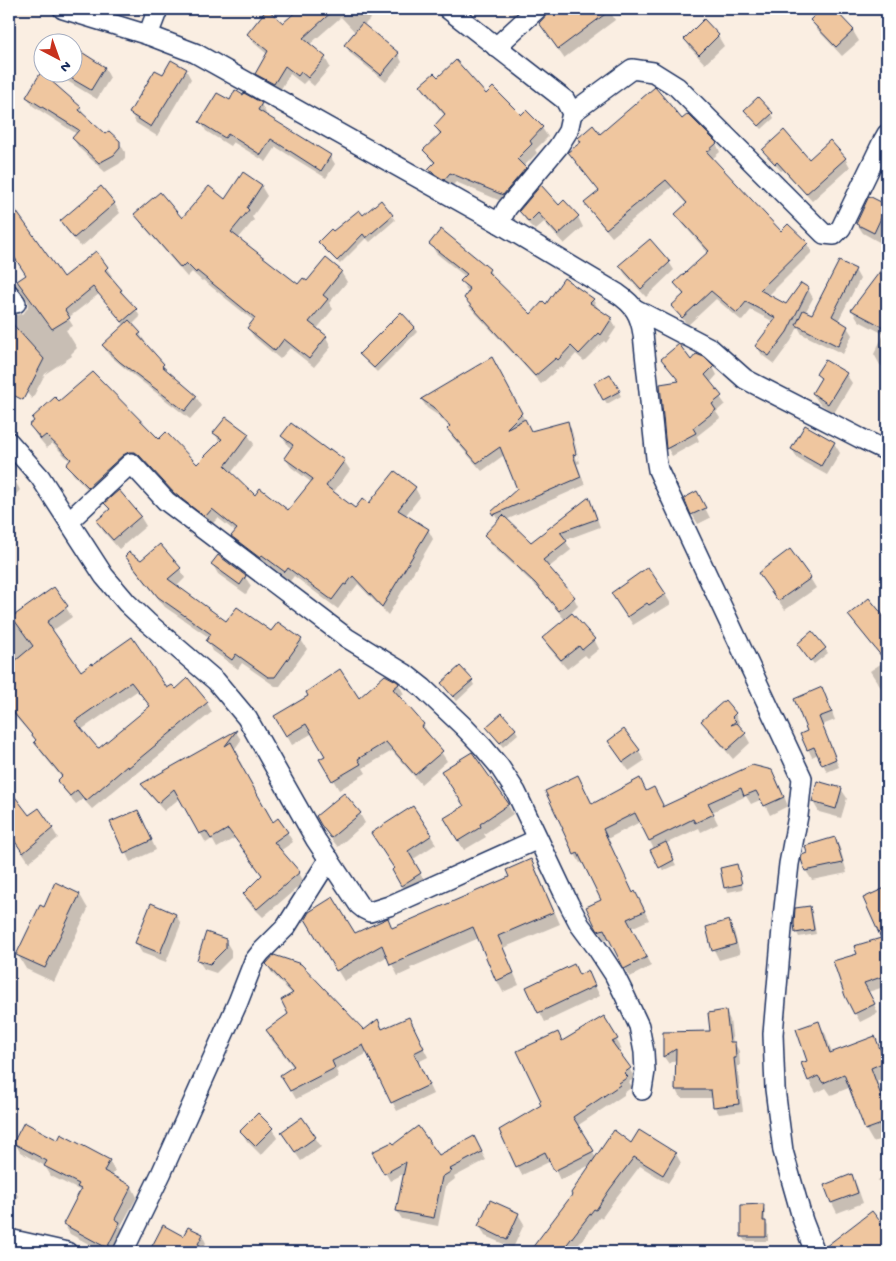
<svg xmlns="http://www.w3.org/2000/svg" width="896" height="1261" viewBox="0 0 896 1261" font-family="'Gochi Hand',sans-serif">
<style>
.shadow{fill:#0003;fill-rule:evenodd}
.building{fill:#efc69f;stroke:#1b2f5e;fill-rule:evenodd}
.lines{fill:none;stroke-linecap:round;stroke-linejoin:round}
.minor-casing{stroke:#1b2f5e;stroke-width:22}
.minor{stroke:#fff;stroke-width:19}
</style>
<rect width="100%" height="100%" fill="#faeee2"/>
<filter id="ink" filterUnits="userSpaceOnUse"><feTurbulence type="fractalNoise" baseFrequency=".02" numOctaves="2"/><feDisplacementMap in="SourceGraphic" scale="10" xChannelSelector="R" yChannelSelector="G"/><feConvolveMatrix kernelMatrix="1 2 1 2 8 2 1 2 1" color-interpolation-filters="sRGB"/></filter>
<g filter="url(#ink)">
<g class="shadow">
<path d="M301,9H367L366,10L371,18L363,26L398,54L402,62L386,82L350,53L346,45L356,33L341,17L309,45L325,58L330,67L314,86L307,80L303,84L290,74L279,92L261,83L256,74L267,54L254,43L249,34L283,25Z"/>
<path d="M488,9H498L492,13Z"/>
<path d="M509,9H521L514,15Z"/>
<path d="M554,9H568L571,13L577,9H609L615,20L564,58L546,33L540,23L549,13Z"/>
<path d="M823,9H832L853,31L859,41L842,56L817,29L811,20Z"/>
<path d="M704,21L718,36L724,46L705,64L691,49L685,39Z"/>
<path d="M72,48L105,68L110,78L97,99L64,79L61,72H72Z"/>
<path d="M186,70L191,79L157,136L136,123L131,113L163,76Z"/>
<path d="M438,79L486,96L521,116L526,111L542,128L548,137L535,150L537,153L523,167L530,178L508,204L456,182L450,188L435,178L430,169L435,164L430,159L425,150L440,135L435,126L445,116L426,94L421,85Z"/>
<path d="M27,97L80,108L85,117L106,136L119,142L125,152V158L119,164L105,172L79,148L73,138L77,134L33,106Z"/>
<path d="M230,102L261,104L266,113L264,116L330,156L335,164L326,178L276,147L266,162L233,142L230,146L206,131L201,122Z"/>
<path d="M746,111L772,114L774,118L762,129L749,115Z"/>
<path d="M682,121L716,143L720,152L712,159L781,233L807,244L812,252L768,296L787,305L808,289L813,298L806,311L813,316L855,270L860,279L838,321L847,327L852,335L843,354L802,334L798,327L791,341L774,364L762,355L757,346L774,322L751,310L742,321L716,299L688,325L678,314L673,306L684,296L675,283L708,253L682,223L677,215L687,205L672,187L612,237L591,212L586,204L600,192L575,160L600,135Z"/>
<path d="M764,150L809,161L845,158L850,167L812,201L783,170L781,171L769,158Z"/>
<path d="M887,161V172L884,167Z"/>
<path d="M261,186L267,196L252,217L254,220L238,239L298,286L307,283L326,260L341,272L347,282L329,303L333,309L316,330L326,337L331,347L314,367L290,348L280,359L254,337L248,328L254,321L203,280L202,281L192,272L187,277L141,223L136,214L182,220Z"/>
<path d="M870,197L887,207V227L879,242L863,233L857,224Z"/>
<path d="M381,202L395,220L370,242L366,238L340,264L322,247L320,242L333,233L363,217Z"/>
<path d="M114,203L120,213L81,247L67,231L61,222Z"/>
<path d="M559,207L578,217L583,227L564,244L544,222L535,230L526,221L521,211Z"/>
<path d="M18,217L62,279L96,253L112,276L110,277L136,309L140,317L132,325L140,334L145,342L144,343L163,365L168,372L196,397L202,406L190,419L127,370L108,354L103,346L125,326L99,294L68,318L73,326L66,330L77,348L71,354L72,356L45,374L32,399L23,388L14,396L9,391V313L11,314L17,315L24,313L28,307V301L24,295L19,292L15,284L27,275L9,249V225Z"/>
<path d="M442,231L489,270L494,278L531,316L546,305L593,300L598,308L597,309L612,319L616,328L606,343L604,341L584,361L576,354L563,368L561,366L541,384L470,307L466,298L470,292L466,289L462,281L466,277L436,253L431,244Z"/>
<path d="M669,262L674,270L646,297L625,274L620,266Z"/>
<path d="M887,265V369L880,365L874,354L884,334L859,321L852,310Z"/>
<path d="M414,327L417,332L377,372L363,358L361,354Z"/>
<path d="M662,359L691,362L713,367L717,375L710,383L725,404L716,412L720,418L697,436L699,441L672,456L668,449L661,385L680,383L667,366Z"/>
<path d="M497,367L531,432L567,422L572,431L580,463L577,464L585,485L506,520L531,544L588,499L593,507L600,527L565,540L571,550L548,568L574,598L578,606L571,613L594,639L599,649L588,658L585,655L567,669L549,648L544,639L565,620L541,591L490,543L486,535L499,522L493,512L518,490L504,455L482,471L453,438L448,429L450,428L439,416L427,408L422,400ZM569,430H571L579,460L577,461Z"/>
<path d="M818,374H846L852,383L834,413L819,403L813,394L821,380Z"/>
<path d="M610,376L621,396L607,404L595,383Z"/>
<path d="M59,403L159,441L197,466L220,443L215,433L226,418L248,435L254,444L231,473L255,497L288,512L311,482L291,467L285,458L292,448L288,446L283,436L329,453L331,451L344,461L350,470L333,493L355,510L415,488L420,497L405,516L428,529L433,539L388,615L358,584L351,593L350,592L338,609L294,576L290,581L267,563L265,566L238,546L233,536L236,532L218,518L211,525L180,502L146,465L140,461L94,496L73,474L68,465L71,462L52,443L47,448L36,435L31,426Z"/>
<path d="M834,443L840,453L827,475L798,459L792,449Z"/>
<path d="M9,475L15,481L20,490L9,502Z"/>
<path d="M702,502L710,518L698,524L692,514Z"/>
<path d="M106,504L140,516L146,526L119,549L103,531L98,521L110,511Z"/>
<path d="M126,557L141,562L180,569L185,578L176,587L226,623L301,640L307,649L280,686H275L242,663L238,669L213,651L208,641L210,638L165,607L132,566Z"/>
<path d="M213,565L245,577L251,586L246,594L218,574Z"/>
<path d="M810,578L816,588L785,610L765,582Z"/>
<path d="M54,589L72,617L52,631L81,672L91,665L167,690L175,691L207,703L212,712L134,776L133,775L92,809L83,799L76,804L64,790L59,781L62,778L41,752L35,743L37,741L12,713L9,707V621ZM137,691L151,707L99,750L81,730Z"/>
<path d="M665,594L671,604L655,614L654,612L633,625L618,602Z"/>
<path d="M850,615L884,619L887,616V697L870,671L885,661L855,624Z"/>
<path d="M801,649H825L828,653L814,664Z"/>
<path d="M385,676L399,685L404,694L399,698L423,725L447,761L421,784L392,751L363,768L366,773L339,790L321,760L326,756L313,733L292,745L276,716L358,700Z"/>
<path d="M472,681L474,685L457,701L445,687Z"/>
<path d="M826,697L835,720L822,725L839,767L827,772L818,754L812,757L808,749L809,732Z"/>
<path d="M735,714L740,724L738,726L745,734L750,743L733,759L708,730L703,721Z"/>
<path d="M487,728L515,729L518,734L503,747Z"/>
<path d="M236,732L241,740L234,750L243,767L242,768L273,823L287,832L293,842L280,851L299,873L304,882L263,917L250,904L244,895L263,877L235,838L217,848L212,839L206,843L180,798L164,811L148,793L143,784Z"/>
<path d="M609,742L639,751L644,761L629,771Z"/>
<path d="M772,771L777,780L788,806L770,815L762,799L751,804L746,796L712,812L718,824L701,832L699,828L665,844L676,865L663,871L654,849L640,822L607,839L633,894L640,902L649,920L631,928L651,966L630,977L609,937L605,940L596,926L602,901L583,862L580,863L575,854L578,776L593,805L646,792L659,798L663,807Z"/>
<path d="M841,789L847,798L841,818L819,812L813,802Z"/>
<path d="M9,791L29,817L52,828L58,838L29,862L9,832Z"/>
<path d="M508,805L513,814L484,834L486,837L464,850L445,819Z"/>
<path d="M412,807L436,844L412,860L425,882L407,893L393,870Z"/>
<path d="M360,814L365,823L338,847L328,835L317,817Z"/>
<path d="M143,821L156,850L130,862L112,823Z"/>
<path d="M834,838L840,848L847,873L812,880L806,871Z"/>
<path d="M530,861L537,872L560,924L503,948L519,985L503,992L497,981L479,938L410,968L411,970L398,976L388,956L344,981L313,930L355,934L388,920L393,929L511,877Z"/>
<path d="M737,866L739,870L743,889L728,892L725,887Z"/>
<path d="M887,888V986L868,992L878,1013L860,1022L855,1013L858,954L883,938L865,898Z"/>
<path d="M80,895L88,909L54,982L26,969L18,955L44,908Z"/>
<path d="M809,907L812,912L816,934L799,937L797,933Z"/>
<path d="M176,915L181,924L166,962L142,953L136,943Z"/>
<path d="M728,922L734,931L740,954L719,960L714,950Z"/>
<path d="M225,940L231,950V958L216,973L204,969L198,960Z"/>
<path d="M267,964L364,1031L413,1027L428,1057L418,1062L433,1094L397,1111L368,1053L336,1070L339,1077L296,1099L282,1075L294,1068L272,1040L267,1031L290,1014L293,995L272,973Z"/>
<path d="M574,965L580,976L588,972L600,996L545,1022L540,1012Z"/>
<path d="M726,1012L730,1020L733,1043H734L739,1051L740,1066H737L743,1111L719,1114L714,1106L713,1098H681L677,1090V1059L669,1064L664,1057V1034L712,1032Z"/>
<path d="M603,1018L622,1049L618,1051L635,1078L629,1082L632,1087L624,1093V1095L577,1126L596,1158L631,1145L676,1154L681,1163L668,1183L640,1166L615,1199L601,1219L600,1217L573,1252H534L532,1250L573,1196L592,1164L560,1180L551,1161L522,1175L517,1166L542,1105L558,1033L563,1042Z"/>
<path d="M818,1022L826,1035L832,1053L874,1037L881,1050L887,1066V1076L877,1081L887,1108V1137L873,1142L866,1130L851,1087L831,1095L826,1088L816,1093L809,1081L803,1064L809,1062Z"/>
<path d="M272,1129L277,1138L261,1155L247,1141L241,1131Z"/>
<path d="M315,1137L321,1147L301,1161L288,1142Z"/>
<path d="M474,1138L486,1160L454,1177L455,1179L446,1186L438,1226L402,1219L397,1211L405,1173L390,1181L374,1153L393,1146L438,1157Z"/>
<path d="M15,1143L109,1161L115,1171L111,1177L132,1187L137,1197L121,1226L125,1232L115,1252H104L70,1234L64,1224L81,1191L51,1176L45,1166L20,1152Z"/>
<path d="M887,1173V1193L886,1194L878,1180Z"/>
<path d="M851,1176L857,1186L863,1203L837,1213L832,1203L825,1186Z"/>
<path d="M9,1188L15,1191L18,1196L9,1212Z"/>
<path d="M763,1206L765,1210V1222L768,1226V1241H745L742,1237Z"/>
<path d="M518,1214L524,1224L513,1248L485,1236L480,1226Z"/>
<path d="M887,1219V1252H835L831,1245L881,1224Z"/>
<path d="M202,1235L206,1243L201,1252H148L155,1240H156Z"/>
</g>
<g class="building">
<path d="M267,9L283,23L299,9H335L303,38L326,57L308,78L301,72L298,76L285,66L274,84L255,74L268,51L247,34Z"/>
<path d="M552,9H612L558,49L539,23Z"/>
<path d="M821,9H834L854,30L836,47L810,20Z"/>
<path d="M704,19L719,35L699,55L684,39Z"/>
<path d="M362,23L399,53L381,75L344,45Z"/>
<path d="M72,46L105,67L91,90L72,79Z"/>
<path d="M171,60L187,69L151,127L129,113L155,70L163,74Z"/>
<path d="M456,60L486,94L493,87L521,115L526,110L543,127L530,141L532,144L517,159L526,168L503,195L450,173L444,180L433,173L428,169L435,162L423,150L441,133L434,126L445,114L420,85L434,73L438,77Z"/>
<path d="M41,72L81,107L79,110L105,134L109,131L120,141V148L114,155L99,163L72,138L79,130L26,97Z"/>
<path d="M655,87L682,119L688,114L717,143L707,152L781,231L788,224L808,243L760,290L786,304L801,283L809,288L787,332L769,356L755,346L776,318L746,302L737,313L711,291L682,318L671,306L684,294L674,283L709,251L675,214L687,203L666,180L606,229L584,203L599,191L568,152L581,142L578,138L593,125L600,134Z"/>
<path d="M235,90L243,95L244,93L262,103L258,110L331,155L321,171L271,139L261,155L228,134L225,138L199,122L217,93L230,100Z"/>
<path d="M758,97L773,113L759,126L744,110Z"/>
<path d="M784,130L809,159L830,140L846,158L806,194L777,162L775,164L762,150Z"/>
<path d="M243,172L262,185L247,208L249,210L231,232L298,284L303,278L307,281L326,258L342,271L323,295L328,299L309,322L327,336L309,359L284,339L275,351L247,328L255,318L197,271L196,273L186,263L181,268L134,214L160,192L182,218L209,186L225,199Z"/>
<path d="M541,185L559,205L564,200L579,216L558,235L538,213L529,222L519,211Z"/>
<path d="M101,186L115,203L74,238L60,221Z"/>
<path d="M869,196L887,205L874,233L856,224Z"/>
<path d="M381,200L393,215L366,238L363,234L337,261L318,242L331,229L333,231L359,210L363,215Z"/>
<path d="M9,201L63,277L96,251L108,267L105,270L122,290L120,291L137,309L122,322L93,287L65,310L70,318L52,329L17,281L26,275L9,249Z"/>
<path d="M441,229L490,269L488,272L531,314L543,301L546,304L564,278L594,299L590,303L612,318L601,335L599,333L579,354L571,346L558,360L556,358L535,376L464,298L470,289L460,281L467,274L429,244Z"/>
<path d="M650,239L670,262L641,289L619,265Z"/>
<path d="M839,261L856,269L832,316L848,326L838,346L796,325L803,310L812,314Z"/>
<path d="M887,262V329L851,310Z"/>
<path d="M401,312L415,327L374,368L359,354Z"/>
<path d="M9,320L44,359L23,400L9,393Z"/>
<path d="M129,320L141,333L138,335L164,364L162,366L197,396L185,411L120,362L102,345Z"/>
<path d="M679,344L691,360L696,354L704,357L714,366L705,375L722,396L712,404L716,410L693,428L696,433L666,449L660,384L679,381L661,359Z"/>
<path d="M492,357L522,413L506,429L525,419L531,431L568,421L576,454L573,455L581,477L493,515L491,512L517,489L500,447L477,463L447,429L450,426L433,407L421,399Z"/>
<path d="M825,360L847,373L828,404L812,393L821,378L816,374Z"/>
<path d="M93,372L159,439L166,432L197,464L222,439L213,433L226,417L249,434L225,466L255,495L260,488L288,510L313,479L284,458L293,445L281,436L291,423L329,451L330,449L345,460L326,486L355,508L363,498L369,503L395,471L416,487L398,510L429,529L382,607L353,576L346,585L344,584L332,600L288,568L285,572L262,555L260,558L231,536L237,529L212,509L205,517L174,493L139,455L135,452H129L123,455L88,487L66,465L71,459L46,435L41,439L29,425L34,421L32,418L55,397L59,401Z"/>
<path d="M610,374L620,391L603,400L594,383Z"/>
<path d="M805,425L835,442L821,466L791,449Z"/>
<path d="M119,490L141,516L113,540L96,521L110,509L104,503Z"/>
<path d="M697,491L706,508L691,515L684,498Z"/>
<path d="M589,497L597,519L560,532L567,541L543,560L575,597L559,611L535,583L484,535L503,515L531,542Z"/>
<path d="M160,544L181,568L168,579L226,621L237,607L271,631L278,622L302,639L275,677H268L236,654L232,660L206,641L211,634L158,597L125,556L129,552L141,560Z"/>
<path d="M790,549L811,578L778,601L758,573Z"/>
<path d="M218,555L246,576L240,585L211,564Z"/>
<path d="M648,567L666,594L649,605L647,603L627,617L611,593Z"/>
<path d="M54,587L68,606L47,622L81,671L92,663V665L132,637L167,688L172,685L176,689L188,678L208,702L128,768L127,766L86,801L77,790L70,796L57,781L62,776L34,742L36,740L9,707V666L33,646L12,617ZM131,682L150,706L99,748L97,747L75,721Z"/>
<path d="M869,598L887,620V663L848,615Z"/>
<path d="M572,613L595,639L582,650L579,646L561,660L542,638Z"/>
<path d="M812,631L826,648L810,661L797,644Z"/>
<path d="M460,666L473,680L453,697L441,683Z"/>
<path d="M340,669L359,698L385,675L398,682L399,684L393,689L424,724L422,727L443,751L415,775L386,742L358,759L361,764L332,781L319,759L325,756L306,724L286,736L274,716L308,696L306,692Z"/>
<path d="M822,687L832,712L819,717L836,759L822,765L814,747L807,750L800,734L807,731L794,699Z"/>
<path d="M725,700L736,713L732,717L736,721L731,725L737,723L746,733L727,750L701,721Z"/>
<path d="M502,713L516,729L500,743L486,727Z"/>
<path d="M624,729L640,750L623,762L608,741Z"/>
<path d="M237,730L225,746L231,742L239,757L237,758L273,822L278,818L288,832L274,842L300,872L257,909L243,894L262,875L228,829L211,839L206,831L199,834L174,789L158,803L141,784Z"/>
<path d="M472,752L509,804L480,824L481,827L458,841L444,818L464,806L441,771Z"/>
<path d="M752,765L772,770L784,797L764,806L756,791L744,796L741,788L708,803L714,814L695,823L693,819L649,841L635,813L603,829L633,893L635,891L645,911L627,919L647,957L624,969L604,929L598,931L595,926L586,907L601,900L578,853L574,855L562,829H563L545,791L578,775L592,804L640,778L646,791L654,787L663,805L662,807Z"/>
<path d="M817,781L842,788L836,809L812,802Z"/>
<path d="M9,789L29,815L39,808L53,828L23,853L9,833Z"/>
<path d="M344,793L361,813L331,838L321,825L316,816Z"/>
<path d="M413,806L432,835L408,851L421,873L401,886L392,870L394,868L371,833Z"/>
<path d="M138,810L152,840L124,853L110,822Z"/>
<path d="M835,837L843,863L805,871L801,859L802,855L807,853L805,846Z"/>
<path d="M666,842L674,860L659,868L650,850Z"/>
<path d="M531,859L554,912L498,936L514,973L496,981L473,927L405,957L406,958L390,965L382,945L336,971L305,919L309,912L333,897L355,933L388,918L392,928L509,877L506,870Z"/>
<path d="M737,864L742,884L724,888L720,868Z"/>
<path d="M55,882L80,894L45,968L16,955L40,905L44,907Z"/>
<path d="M887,887V975L864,983L875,1004L854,1014L845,996L833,961L857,954L854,946L881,938L863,898Z"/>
<path d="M151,903L176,914L160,953L135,943Z"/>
<path d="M810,906L814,930L795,933L794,924L795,908Z"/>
<path d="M729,920L736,944L712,951L706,927Z"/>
<path d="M206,932L226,939V948L210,964L197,960Z"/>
<path d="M274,955L301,964L364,1030L378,1019L382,1029L409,1017L424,1048L414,1053L429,1085L391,1103L363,1045L332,1061L335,1068L290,1091L280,1075L294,1066L266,1030L288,1014L281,1000L293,993L266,964Z"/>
<path d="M574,964L579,975L588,970L595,986L538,1013L526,987Z"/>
<path d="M726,1010L730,1042H735L736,1058H734L739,1104L713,1107L711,1090H675L676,1049L663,1057V1032L710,1031L708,1013Z"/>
<path d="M604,1016L618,1039L612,1042L631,1068L624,1073L628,1077L619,1083L620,1085L573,1117L594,1151L554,1171L545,1152L516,1167L499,1130L541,1105L539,1102L541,1101L517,1051L558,1032L562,1041Z"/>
<path d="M819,1021L830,1053L875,1036L885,1062L871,1068L887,1112V1122L865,1130L844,1074L823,1083L818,1076L808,1081L801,1063L807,1061L796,1029Z"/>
<path d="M258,1113L273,1128L255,1146L240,1131Z"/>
<path d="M302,1117L316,1137L295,1152L281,1132Z"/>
<path d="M24,1122L58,1140L61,1134L110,1160L104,1171L132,1186L115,1219L120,1222L107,1248L63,1224L81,1189L77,1187L79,1184L44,1166L47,1161L13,1143Z"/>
<path d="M418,1126L439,1155L474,1136L482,1152L450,1169L452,1171L442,1177L434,1218L396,1211L406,1162L384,1174L372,1152L392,1142L394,1144Z"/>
<path d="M614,1130L631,1143L639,1130L676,1153L663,1175L634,1157L610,1189L596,1210L594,1209L561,1252H529L572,1195L571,1193Z"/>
<path d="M852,1174L858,1193L831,1203L824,1185Z"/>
<path d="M490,1200L519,1213L507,1240L478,1226Z"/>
<path d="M764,1204L763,1221H766V1237H741V1205Z"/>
<path d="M872,1211L887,1230V1252H826L825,1247Z"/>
<path d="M163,1225L183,1236L188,1227L203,1234L198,1244L214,1252H149Z"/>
</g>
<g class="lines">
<g class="minor-casing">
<g id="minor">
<path d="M63,9L148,35L195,53L499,223L618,294C634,305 640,314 643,334L656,458L658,470L802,778L798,816L789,864L783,917L773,1034L775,1089L783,1151L803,1221L815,1252"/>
<path d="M448,9L565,100L572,113L568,131L558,147L507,208L499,223"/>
<path d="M148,35L158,9"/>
<path d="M496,47L537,9"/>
<path d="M572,113L632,69L653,72L677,87L824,234L834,235L841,228L883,141L887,134"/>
<path d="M9,294L16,303"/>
<path d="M635,309L710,348L745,379L860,438L887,451"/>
<path d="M9,442L40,477L104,576L127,603L147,622L216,681L247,718L316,840L359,905L364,909L370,912L389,906L538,839"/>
<path d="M69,521L131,463L166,501L347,638L404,673L423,688L463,726L483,747L499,766L516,792L569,904L580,925L597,948L614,974L625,996L639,1026L644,1052L645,1071L642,1090"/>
<path d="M9,1239L67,1252"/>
<path d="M123,1252L161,1174L238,1002L254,961L261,952L286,927L329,859"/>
</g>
</g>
<use href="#minor" class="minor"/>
</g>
</g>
<rect width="896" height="1261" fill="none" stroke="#fff" stroke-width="30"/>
<rect x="15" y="15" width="866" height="1231" fill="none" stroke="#1b2f5e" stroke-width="2" filter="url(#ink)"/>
<g transform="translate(58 58) rotate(139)"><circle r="24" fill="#ffffff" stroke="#a4acbf"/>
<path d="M0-4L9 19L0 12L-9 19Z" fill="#c8321e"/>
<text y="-8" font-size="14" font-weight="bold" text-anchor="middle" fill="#1b2f5e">N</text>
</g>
</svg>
